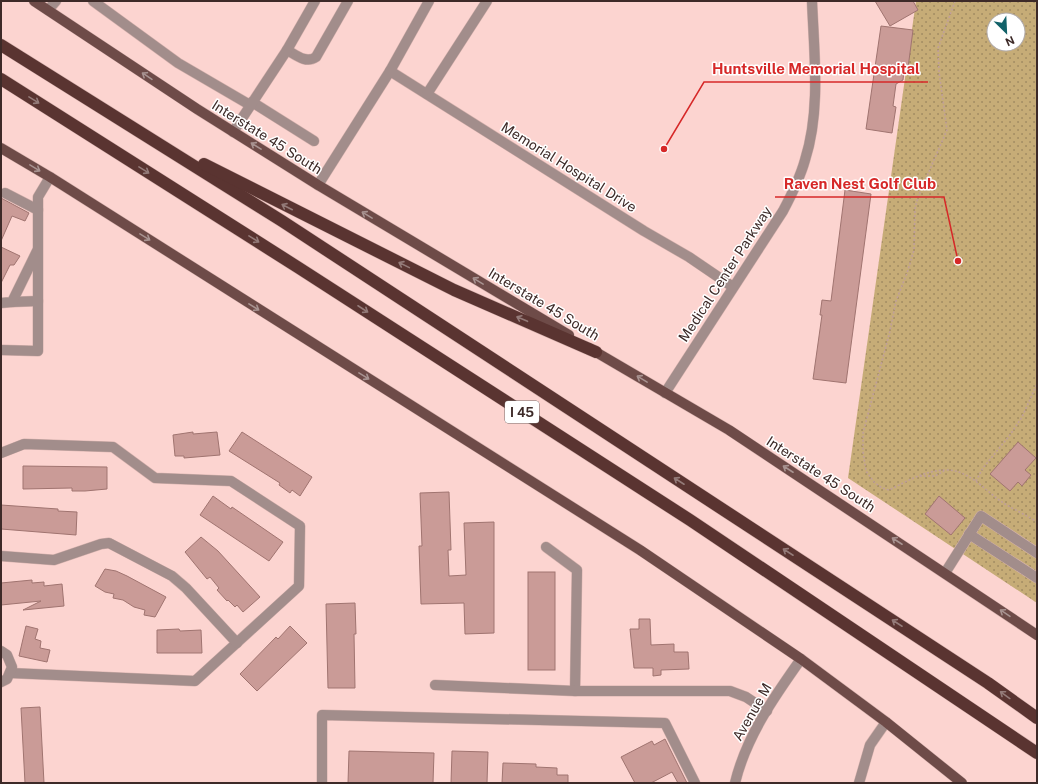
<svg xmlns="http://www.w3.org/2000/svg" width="1038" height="784" viewBox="0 0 1038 784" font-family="'Public Sans',sans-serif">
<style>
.grass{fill:url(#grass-dots);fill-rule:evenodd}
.building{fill:#ca9b97;stroke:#a07470}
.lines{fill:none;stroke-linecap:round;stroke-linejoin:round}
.minor-casing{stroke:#d6b2ae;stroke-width:11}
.major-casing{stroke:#d6b2ae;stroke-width:11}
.highway-casing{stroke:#d6b2ae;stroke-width:13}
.path{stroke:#c09f9b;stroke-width:1.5;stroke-dasharray:2 2;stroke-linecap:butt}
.minor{stroke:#a28d8b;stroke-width:10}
.major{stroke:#6e4b48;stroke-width:10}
.highway{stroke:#5a3431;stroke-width:12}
.oneway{stroke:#a89391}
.oneway2{stroke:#947b79}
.labels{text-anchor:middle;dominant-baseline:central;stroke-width:3;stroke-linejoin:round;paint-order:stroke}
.shield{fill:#fff;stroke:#776a68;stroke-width:1}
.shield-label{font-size:13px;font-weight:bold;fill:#3d2a28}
.street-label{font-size:14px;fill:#3d2a28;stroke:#fff}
.leader{fill:none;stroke:#d62828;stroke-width:1.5}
.callout-dot{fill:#d62828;stroke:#fff;stroke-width:1.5}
.callout-label{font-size:15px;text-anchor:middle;font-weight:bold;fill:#d62828;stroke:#fff;stroke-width:3;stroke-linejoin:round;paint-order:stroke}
</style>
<defs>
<pattern id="grass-dots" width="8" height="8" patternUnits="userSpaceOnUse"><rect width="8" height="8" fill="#c6ac77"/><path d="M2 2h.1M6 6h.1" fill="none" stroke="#a28c62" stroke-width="1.8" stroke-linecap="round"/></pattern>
</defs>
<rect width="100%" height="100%" fill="#fcd4d0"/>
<path class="grass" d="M916,1H1037V603L848,478ZM994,20H1018V44H994Z"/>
<g class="building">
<path d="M875,1H913L918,10L890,26Z"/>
<path d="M881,26L913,30L908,68L904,70L903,80L896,84L893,106L896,107L892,133L866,129Z"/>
<path d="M845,190L871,194L846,383L813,379L822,315H820L822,300L831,301Z"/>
<path d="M1,198L29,213L25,221L12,216L1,241Z"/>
<path d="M1,247L20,256L14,265H10L1,283Z"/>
<path d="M193,432V434L217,432L220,455L184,458V456H175L173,435Z"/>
<path d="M242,432L312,477L300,496L292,490L290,493L279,485L280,483L229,451Z"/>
<path d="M1018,442L1036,458L1025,470L1031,475L1022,486L1018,482L1010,491L990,474Z"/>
<path d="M23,466L107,467V489L85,491H72V488L23,489Z"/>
<path d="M449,492L451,550H448L449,576L466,575L464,523L494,522V633L465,634L464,603L421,604L419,546H422L420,493Z"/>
<path d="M213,496L231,509L232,507L283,542L269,561L200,515Z"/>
<path d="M939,496L965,518L951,535L925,514Z"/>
<path d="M1,505L58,509V511L77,512L76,535L1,529Z"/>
<path d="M201,537L218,551L260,597L243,612L237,605L235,607L228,600L227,601L217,590L219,588L210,577L207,579L185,552Z"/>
<path d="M105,569L116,571L127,576L166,597L155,617L144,615L145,610L134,607L123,600L113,598L114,594L105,592L95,586Z"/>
<rect x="528" y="572" width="27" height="98"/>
<path d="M32,580V583L44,582V586L62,584L64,606L23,610L41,601L1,605V583Z"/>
<path d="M355,603L356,634H354L355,688H328L326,604Z"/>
<path d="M639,619H650L651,645L674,644V652H688L689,669L661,670V675L653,676V668H634L630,629H639Z"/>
<path d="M26,626L38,629L35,639L41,641L40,648L50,650L47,662L19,656Z"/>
<path d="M290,626L307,643L257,691L240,674L276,637L278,639Z"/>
<path d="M179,629L180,631L201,630L202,653H157V630Z"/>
<path d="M40,707L44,783H25L21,708Z"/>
<path d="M665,739L687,783H678L672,772L651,783H635L621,757L652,741L654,745Z"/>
<path d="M349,751L434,753L433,783H348Z"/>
<path d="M452,751L488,752L487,783H451Z"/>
<path d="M503,763L536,764V767L557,768V775H568V783H502Z"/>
</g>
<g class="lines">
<g class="minor-casing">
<g id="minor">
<path d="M93,1L178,63L250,105"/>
<path d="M48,10L56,1"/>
<path d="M287,50C296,55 306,64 316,57L348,1"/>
<path d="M390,71L644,231L689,257L733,287"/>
<path d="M427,94L487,1"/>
<path d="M252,102L314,141"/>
<path d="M233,132L287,50L315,1"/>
<path d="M318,185L390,71L429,1"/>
<path d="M5,193L38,210"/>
<path d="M12,302L38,301"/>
<path d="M1,303L12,302L37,251"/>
<path d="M1,350L38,351V197L50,177"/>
<path d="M665,393L783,211C792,194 800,178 805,160C821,110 814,53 812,1"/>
<path d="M1,453L24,444L113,447L155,478L231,481L300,526L299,586L195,681L10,673"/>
<path d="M969,534L1037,578"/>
<path d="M546,547L577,570L575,691"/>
<path d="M1,556L54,560L101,544L109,543L172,576L186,588L237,643"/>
<path d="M945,573L981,516L1037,553"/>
<path d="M1,651L7,655L12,667L7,679L1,682"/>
<path d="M435,685L575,691H730L746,697L767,711"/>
<path d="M322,783V715L665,723L695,783"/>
<path d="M735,783C746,737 774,697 801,659"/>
<path d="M859,783L870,745L886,722"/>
</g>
</g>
<g class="major-casing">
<g id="major">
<path d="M34,1L197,109L318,185L569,335"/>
<path d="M1,148L50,177L640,550L801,659L886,722L962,783"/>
<path d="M589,348L729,430L1037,635"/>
</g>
</g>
<g class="highway-casing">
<g id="highway">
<path d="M1,45L282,221L988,683L1037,718"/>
<path d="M1,79L299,268L690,520L1037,753"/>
<path d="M204,164L454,290L596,352"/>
</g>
</g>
<g class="path">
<path d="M955,1L938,48L939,72L947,130L918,197L915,209L914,250L907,273L896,301L890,331L863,433V452L866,471L874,482L882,488L889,490C908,481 925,470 947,470C970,470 987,493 1005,504C1015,510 1026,515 1037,522"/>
<path d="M920,476H935L944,471"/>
<path d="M976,481L983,468L1010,435L1022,417L1037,384"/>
</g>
<use href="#minor" class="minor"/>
<use href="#major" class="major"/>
<use href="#highway" class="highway"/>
</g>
<defs><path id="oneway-shaft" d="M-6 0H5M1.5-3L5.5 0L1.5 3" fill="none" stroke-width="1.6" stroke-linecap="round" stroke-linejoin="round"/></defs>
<g class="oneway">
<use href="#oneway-shaft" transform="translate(147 76) rotate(-146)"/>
<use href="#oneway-shaft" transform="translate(256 146) rotate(-148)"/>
<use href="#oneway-shaft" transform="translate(35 168) rotate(31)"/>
<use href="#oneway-shaft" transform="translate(367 215) rotate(-149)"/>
<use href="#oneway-shaft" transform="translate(145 237) rotate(32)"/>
<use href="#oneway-shaft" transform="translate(478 281) rotate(-149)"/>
<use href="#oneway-shaft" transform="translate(254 307) rotate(32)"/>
<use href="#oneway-shaft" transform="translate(364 376) rotate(32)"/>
<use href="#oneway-shaft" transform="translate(642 379) rotate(-149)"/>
<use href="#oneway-shaft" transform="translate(788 469) rotate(-147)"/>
<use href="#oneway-shaft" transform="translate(897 541) rotate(-147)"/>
<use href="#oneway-shaft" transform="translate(1005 613) rotate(-146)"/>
</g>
<g class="oneway2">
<use href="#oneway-shaft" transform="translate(34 100) rotate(32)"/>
<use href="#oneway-shaft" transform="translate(144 170) rotate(32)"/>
<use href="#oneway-shaft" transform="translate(287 207) rotate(-153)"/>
<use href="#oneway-shaft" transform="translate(254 239) rotate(32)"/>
<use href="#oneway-shaft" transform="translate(404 265) rotate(-154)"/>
<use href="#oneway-shaft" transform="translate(363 309) rotate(33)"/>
<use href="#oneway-shaft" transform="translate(522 319) rotate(-157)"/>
<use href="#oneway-shaft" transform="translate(679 481) rotate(-147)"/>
<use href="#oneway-shaft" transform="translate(788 552) rotate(-147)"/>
<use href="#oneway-shaft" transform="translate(897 623) rotate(-147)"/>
<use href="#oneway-shaft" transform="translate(1005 695) rotate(-144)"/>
</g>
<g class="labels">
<rect class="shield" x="505" y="401" width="34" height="22" rx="3"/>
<g class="shield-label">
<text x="522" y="412">I 45</text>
</g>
<g class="street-label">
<text transform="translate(267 137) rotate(32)">Interstate 45 South</text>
<text transform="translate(569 167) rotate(32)">Memorial Hospital Drive</text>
<text transform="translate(725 274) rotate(-57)">Medical Center Parkway</text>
<text transform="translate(544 304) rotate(31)">Interstate 45 South</text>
<text transform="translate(821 474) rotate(33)">Interstate 45 South</text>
<text transform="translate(752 712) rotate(-60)">Avenue M</text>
</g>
</g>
<path class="leader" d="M664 149L704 82H928M958 261L944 197H775"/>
<g class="callout-dot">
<circle cx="664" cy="149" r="4"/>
<circle cx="958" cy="261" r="4"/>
</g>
<g class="callout-label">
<text x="816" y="74">Huntsville Memorial Hospital</text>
<text x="860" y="189">Raven Nest Golf Club</text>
</g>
<rect width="1038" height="784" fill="none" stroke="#3d2a28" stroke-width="4"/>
<g transform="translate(1006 32) rotate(156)"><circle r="19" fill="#ffffff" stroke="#b1aaa9"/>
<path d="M0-3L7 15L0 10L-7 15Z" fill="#126269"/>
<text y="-6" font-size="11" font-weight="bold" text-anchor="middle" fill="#3d2a28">N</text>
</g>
</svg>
